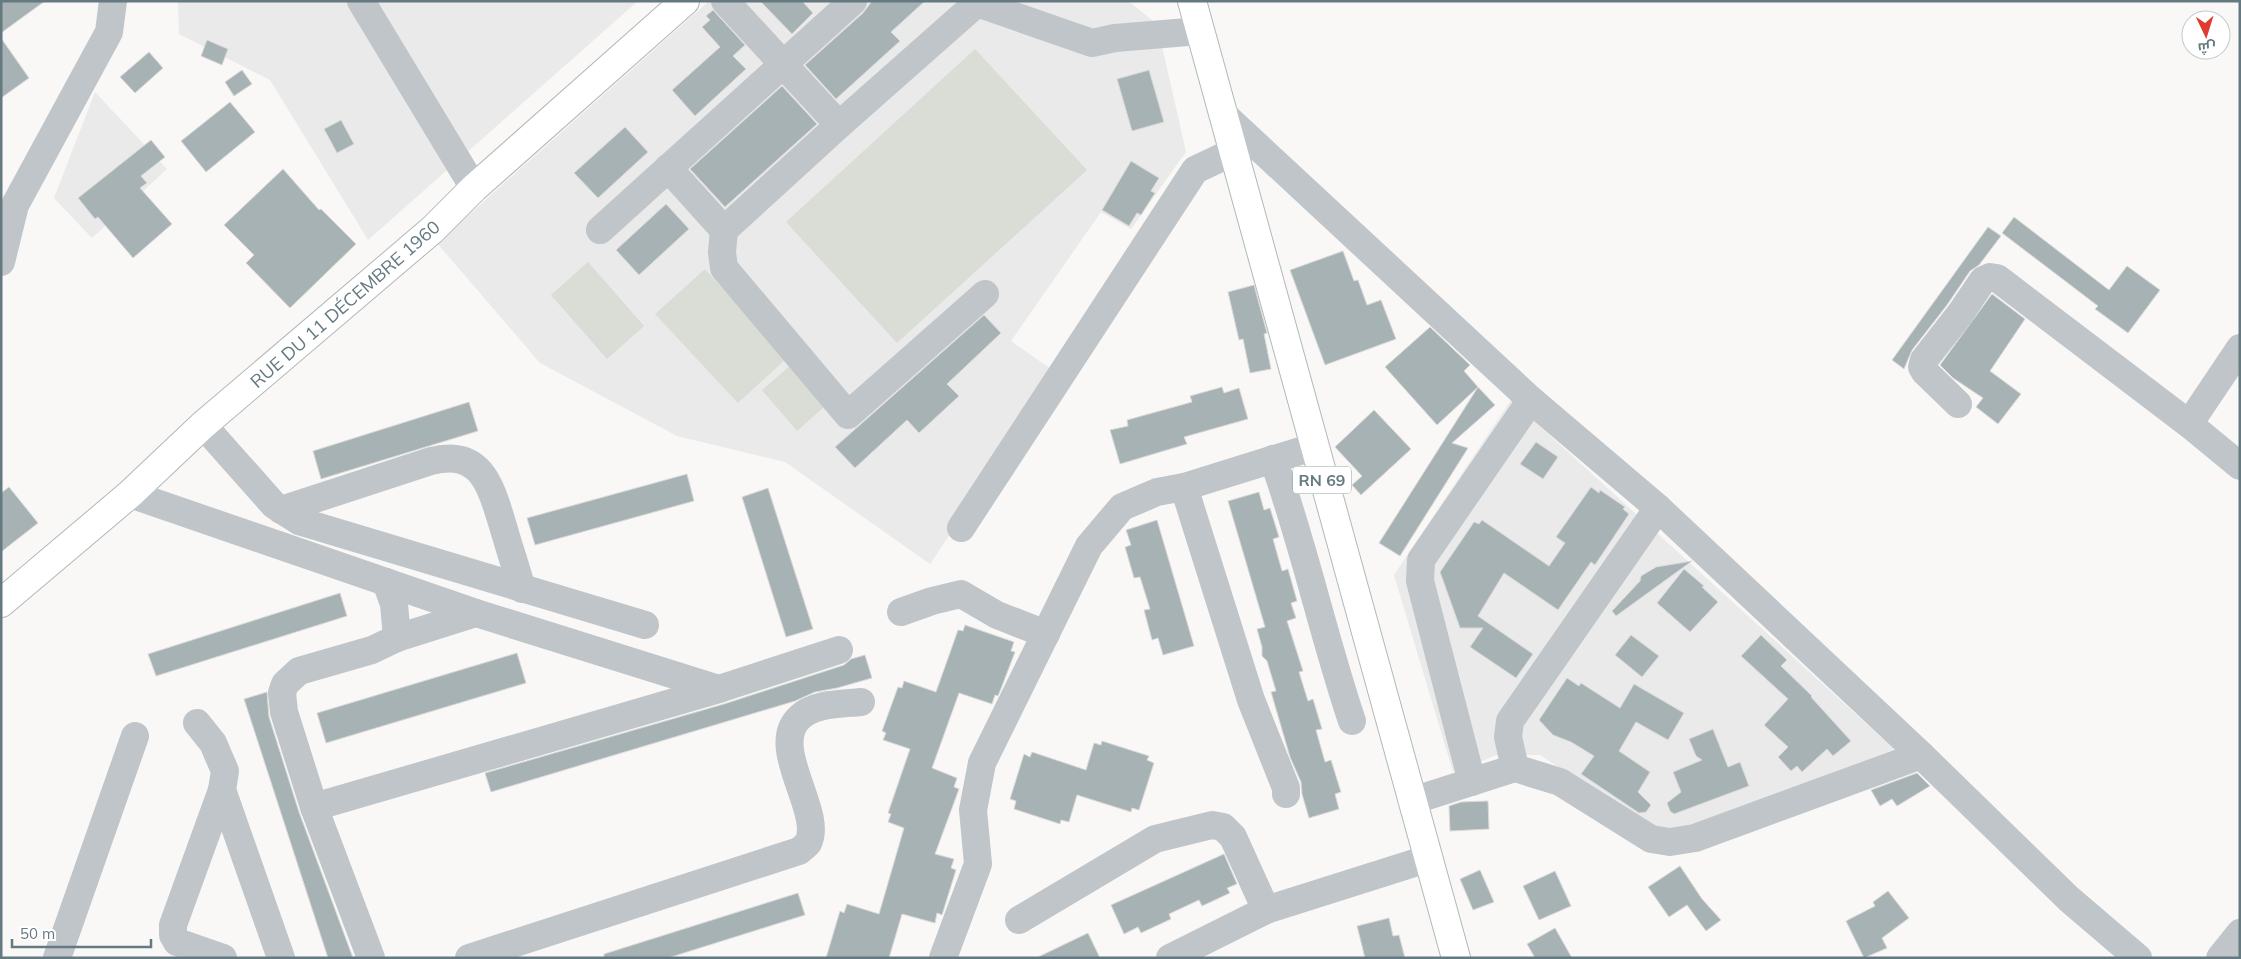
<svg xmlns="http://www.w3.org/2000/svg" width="2241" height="959" viewBox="0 0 2241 959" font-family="Mulish,Cairo,sans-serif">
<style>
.built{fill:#e9eae9}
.green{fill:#daddd5}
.building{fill:#a7b2b5;stroke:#dadad8}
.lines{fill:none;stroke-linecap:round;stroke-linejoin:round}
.major-casing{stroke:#b1b8ba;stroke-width:30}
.minor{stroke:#bfc5c8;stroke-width:28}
.major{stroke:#fff;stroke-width:28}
.labels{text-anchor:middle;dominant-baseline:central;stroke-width:5;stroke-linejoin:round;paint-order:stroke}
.shield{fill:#fff;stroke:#93a1a6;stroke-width:1}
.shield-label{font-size:16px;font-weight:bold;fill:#657980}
.street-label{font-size:18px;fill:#657980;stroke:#fff}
</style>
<rect width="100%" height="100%" fill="#f9f8f6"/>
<g class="built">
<path d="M178,1H638L368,240L270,80L179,34Z"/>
<path d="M709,1H1128L1157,24L1186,152L1131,229L1101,212L1011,341L1058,374L930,564L785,462L677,436L540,363L437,243Z"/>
<path d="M95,92L167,169L92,238L54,198Z"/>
<path d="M1511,400L1894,749L1688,830L1646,825L1540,755H1497L1453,772L1394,575Z"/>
</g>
<g class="green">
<path d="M975,49L1087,170L897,343L786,222Z"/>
<path d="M588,262L644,326L607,359L551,295Z"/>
<path d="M705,269L787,358L738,403L655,314Z"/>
<path d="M790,366L825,406L797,431L762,390Z"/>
</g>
<g class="building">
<path d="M1,1H45L1,33Z"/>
<path d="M760,1H802L813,13L792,34Z"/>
<path d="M872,1H925L891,32L900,41L836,99L805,65L863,13Z"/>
<path d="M713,10L745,45L733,56L746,69L695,116L672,90L720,47L702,27L710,20L706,16Z"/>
<path d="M1,38L29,78L1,98Z"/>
<path d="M207,40L228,49L222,65L201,56Z"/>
<path d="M149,52L163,68L135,93L120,77Z"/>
<path d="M242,70L252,84L234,96L225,82Z"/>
<path d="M1149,70L1164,122L1132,131L1117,79Z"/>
<path d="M782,86L817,124L725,207L690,169Z"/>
<path d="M230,102L255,132L206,172L181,141Z"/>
<path d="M341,120L354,144L337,153L324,129Z"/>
<path d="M625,127L648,152L598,198L574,173Z"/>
<path d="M151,140L165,157L141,176L147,183L140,188L172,224L133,258L98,217L95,219L78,198Z"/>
<path d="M1131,161L1159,178L1151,191L1155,193L1141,215L1137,213L1129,226L1102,210Z"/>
<path d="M283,169L319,210L321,209L356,244L290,308L246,263L254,255L224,225Z"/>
<path d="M666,204L689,229L639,275L616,250Z"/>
<path d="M2014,217L2109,290L2127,266L2160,290L2128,333L2095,309L2098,306L2002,233Z"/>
<path d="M1988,227L2001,236L1979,265L1970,271L1947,305L1912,350L1904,369L1892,360Z"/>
<path d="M1343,251L1354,281L1358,280L1367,305L1381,300L1396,339L1325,365L1290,270Z"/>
<path d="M1254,285L1267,333L1264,334L1271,369L1250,373L1243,339L1239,340L1228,292Z"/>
<path d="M1992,294L2025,319L1990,371L2021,394L1998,424L1976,407L1983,398L1953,378L1940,365Z"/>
<path d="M984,315L1001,333L947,384L959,396L919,433L907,420L855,468L835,447Z"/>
<path d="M1430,327L1470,365L1464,371L1478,387L1437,425L1385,367Z"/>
<path d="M1222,387L1224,393L1239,388L1248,419L1184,437L1187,444L1120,464L1110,430L1128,426L1127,420L1192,402L1190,396Z"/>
<path d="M1478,387L1495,405L1452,443L1468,448L1400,556L1379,543Z"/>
<path d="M469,402L478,431L321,479L313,451Z"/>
<path d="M1374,410L1411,449L1361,495L1352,485L1362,476L1335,447Z"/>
<path d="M1536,442L1558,457L1543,479L1520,464Z"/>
<path d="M687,474L694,501L535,545L527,518Z"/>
<path d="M9,487L38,523L1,552V493Z"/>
<path d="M1591,487L1599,493L1600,490L1625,507L1623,509L1629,514L1595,565L1591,562L1558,610L1504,573L1478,616L1533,654L1516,678L1470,647L1483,628H1460L1440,572L1474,522L1479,524L1482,520L1549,566L1565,543L1556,537Z"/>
<path d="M768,488L813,629L786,637L742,497Z"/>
<path d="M1259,492L1264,510L1270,508L1279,537L1273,539L1282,571L1288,569L1297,601L1291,603L1296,618L1287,621L1303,671L1299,672L1308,701L1313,699L1322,729L1316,730L1325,762L1331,760L1341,792L1335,794L1339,809L1309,818L1302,794L1301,782L1290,757L1271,692L1276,691L1267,661L1262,656V647L1257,629L1265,627L1228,501Z"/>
<path d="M1157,520L1194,646L1163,655L1158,638L1152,640L1144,610L1150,609L1140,577L1134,578L1125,547L1131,545L1126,530Z"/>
<path d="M1692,561L1616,616L1612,611L1640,581L1641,576L1656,567Z"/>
<path d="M1684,569L1704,586L1702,587L1718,602L1690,632L1657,603Z"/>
<path d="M340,593L347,616L156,676L148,654Z"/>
<path d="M965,625L1014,642L1011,651L1015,652L1002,686L998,696L995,695L992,704L959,693L932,768L957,778L954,787L959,789L935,854L954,859L951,868L956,870L942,915L937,913L935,923L902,914L889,958H826L840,911L844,913L847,904L879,914L904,828L888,822L891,814L888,813L910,749L883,740L886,733L882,731L898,687L902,688L904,681L936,692L958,630L963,631Z"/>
<path d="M1631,635L1659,656L1642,677L1615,655Z"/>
<path d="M1761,635L1787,660L1781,666L1812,696L1811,697L1851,741L1833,756L1827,749L1802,772L1797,766L1791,771L1778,757L1788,747L1764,725L1788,699L1741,656Z"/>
<path d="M517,653L526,683L326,743L317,713Z"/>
<path d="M865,655L872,678L837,688L815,692L795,701L491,792L485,773L724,704L844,665L851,659Z"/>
<path d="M1567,678L1579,686L1581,683L1620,708L1634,684L1684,713L1668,740L1636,722L1619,751L1650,772L1638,792L1651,805L1646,812L1639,813L1581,774L1594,756L1571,742L1553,735L1539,720Z"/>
<path d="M267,692L269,717L299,812L353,958H328L244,699Z"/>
<path d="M1713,729L1728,767L1740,762L1749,786L1674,814L1670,811L1667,803L1681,792L1673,772L1702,760L1696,756L1689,739Z"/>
<path d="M1102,741L1149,756L1147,760L1154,763L1139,810L1132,808L1131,812L1077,795L1069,822L1061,820L1060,824L1014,809L1016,801L1010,799L1024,754L1030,757L1032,752L1086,770L1094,743L1101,745Z"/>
<path d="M1917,773L1930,786L1897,806L1892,799L1880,806L1871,790Z"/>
<path d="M1488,801L1489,829L1450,831L1449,806L1461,802Z"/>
<path d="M1224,854L1237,884L1227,888L1230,893L1202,906L1199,900L1169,914L1171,919L1141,933L1138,927L1124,934L1111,905Z"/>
<path d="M1680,866L1702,899L1721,920L1706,931L1687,905L1669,917L1648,887Z"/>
<path d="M1480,870L1494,902L1473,910L1460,879Z"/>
<path d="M1555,871L1571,906L1539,920L1523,886Z"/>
<path d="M1888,891L1909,918L1882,938L1887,948L1864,958L1846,921L1875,906L1873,902Z"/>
<path d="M798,893L805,915L668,958H604V954Z"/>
<path d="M1389,918L1393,936L1399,935L1405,958H1365L1357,926Z"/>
<path d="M1555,928L1572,958H1535L1527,944Z"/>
<path d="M1088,933L1100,958H1036Z"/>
</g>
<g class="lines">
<g class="major-casing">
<g id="major">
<path d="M1192,1L1456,958"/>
<path d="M1,603L130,494L203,425L432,230L474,188L685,1"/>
</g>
</g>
<g class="minor">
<path d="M361,1L474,188"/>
<path d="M725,1L839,125"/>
<path d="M1225,116L1531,400L1658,508L1921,755L2069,899L2138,958"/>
<path d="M668,168L724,230L839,125L977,3L1092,43L1115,38L1200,31"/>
<path d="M600,230L853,1"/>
<path d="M724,230L722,252L724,268L848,415L985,294"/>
<path d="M1,262L15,205L109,32L113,1"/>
<path d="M1958,404L1925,372L1922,367L1924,360L1960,314L1983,280L1990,277L1997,278L2189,424L2240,466"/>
<path d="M2189,424L2240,348"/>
<path d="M203,425L274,505L299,521L645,625"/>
<path d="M1273,459C1304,545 1323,635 1352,721"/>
<path d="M1184,487L1251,700L1286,788V794"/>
<path d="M130,494L476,613L719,689"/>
<path d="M281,510L431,461C482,448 491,487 503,526C509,547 516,568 522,589"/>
<path d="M961,528L1195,170L1235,151"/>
<path d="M386,582L394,604L397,638"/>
<path d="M901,612L932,601L961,594L997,615L1046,634"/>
<path d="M197,723L213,743L225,771L222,790L173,925V935L177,942L223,958"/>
<path d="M1515,768L1508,737L1510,721L1658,508"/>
<path d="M1472,782L1420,581L1421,560L1531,400"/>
<path d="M222,790L281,958"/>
<path d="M1412,801L1515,768L1560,782L1651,839L1670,842L1695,838L1921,755"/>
<path d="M314,807L719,689L839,650"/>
<path d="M1019,920L1155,839L1212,825L1223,827L1233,837L1266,910"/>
<path d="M57,958L135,736"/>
<path d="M371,958L314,807L284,712L282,693L285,684L299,671L372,650L397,638L476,613"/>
<path d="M469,958L799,851C801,849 806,846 808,843C824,812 768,748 799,718C813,703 842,704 861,702"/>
<path d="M943,958L978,864L973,810L982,763L1089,546L1122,507L1157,492L1184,487L1313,447"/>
<path d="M1170,958L1266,910L1427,859"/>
<path d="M2220,958L2240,933"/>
</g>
<use href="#major" class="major"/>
</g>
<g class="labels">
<rect class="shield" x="1293" y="466.5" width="58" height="27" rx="4"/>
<g class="shield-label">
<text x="1322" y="480">RN 69</text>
</g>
<g class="street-label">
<text transform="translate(345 304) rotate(-41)">RUE DU 11 DÉCEMBRE 1960</text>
</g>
</g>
<rect width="2241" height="959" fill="none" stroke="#657980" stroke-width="5"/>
<g transform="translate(2206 35) rotate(176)"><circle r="24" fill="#ffffff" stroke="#c1c9cc"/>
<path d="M0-4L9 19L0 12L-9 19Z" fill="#de3b31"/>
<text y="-8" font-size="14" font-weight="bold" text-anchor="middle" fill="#657980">ش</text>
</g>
<path d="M12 939v8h139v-8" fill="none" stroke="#657980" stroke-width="2.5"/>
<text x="20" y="939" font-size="15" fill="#657980" stroke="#ffffff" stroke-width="4" paint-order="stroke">50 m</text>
</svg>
